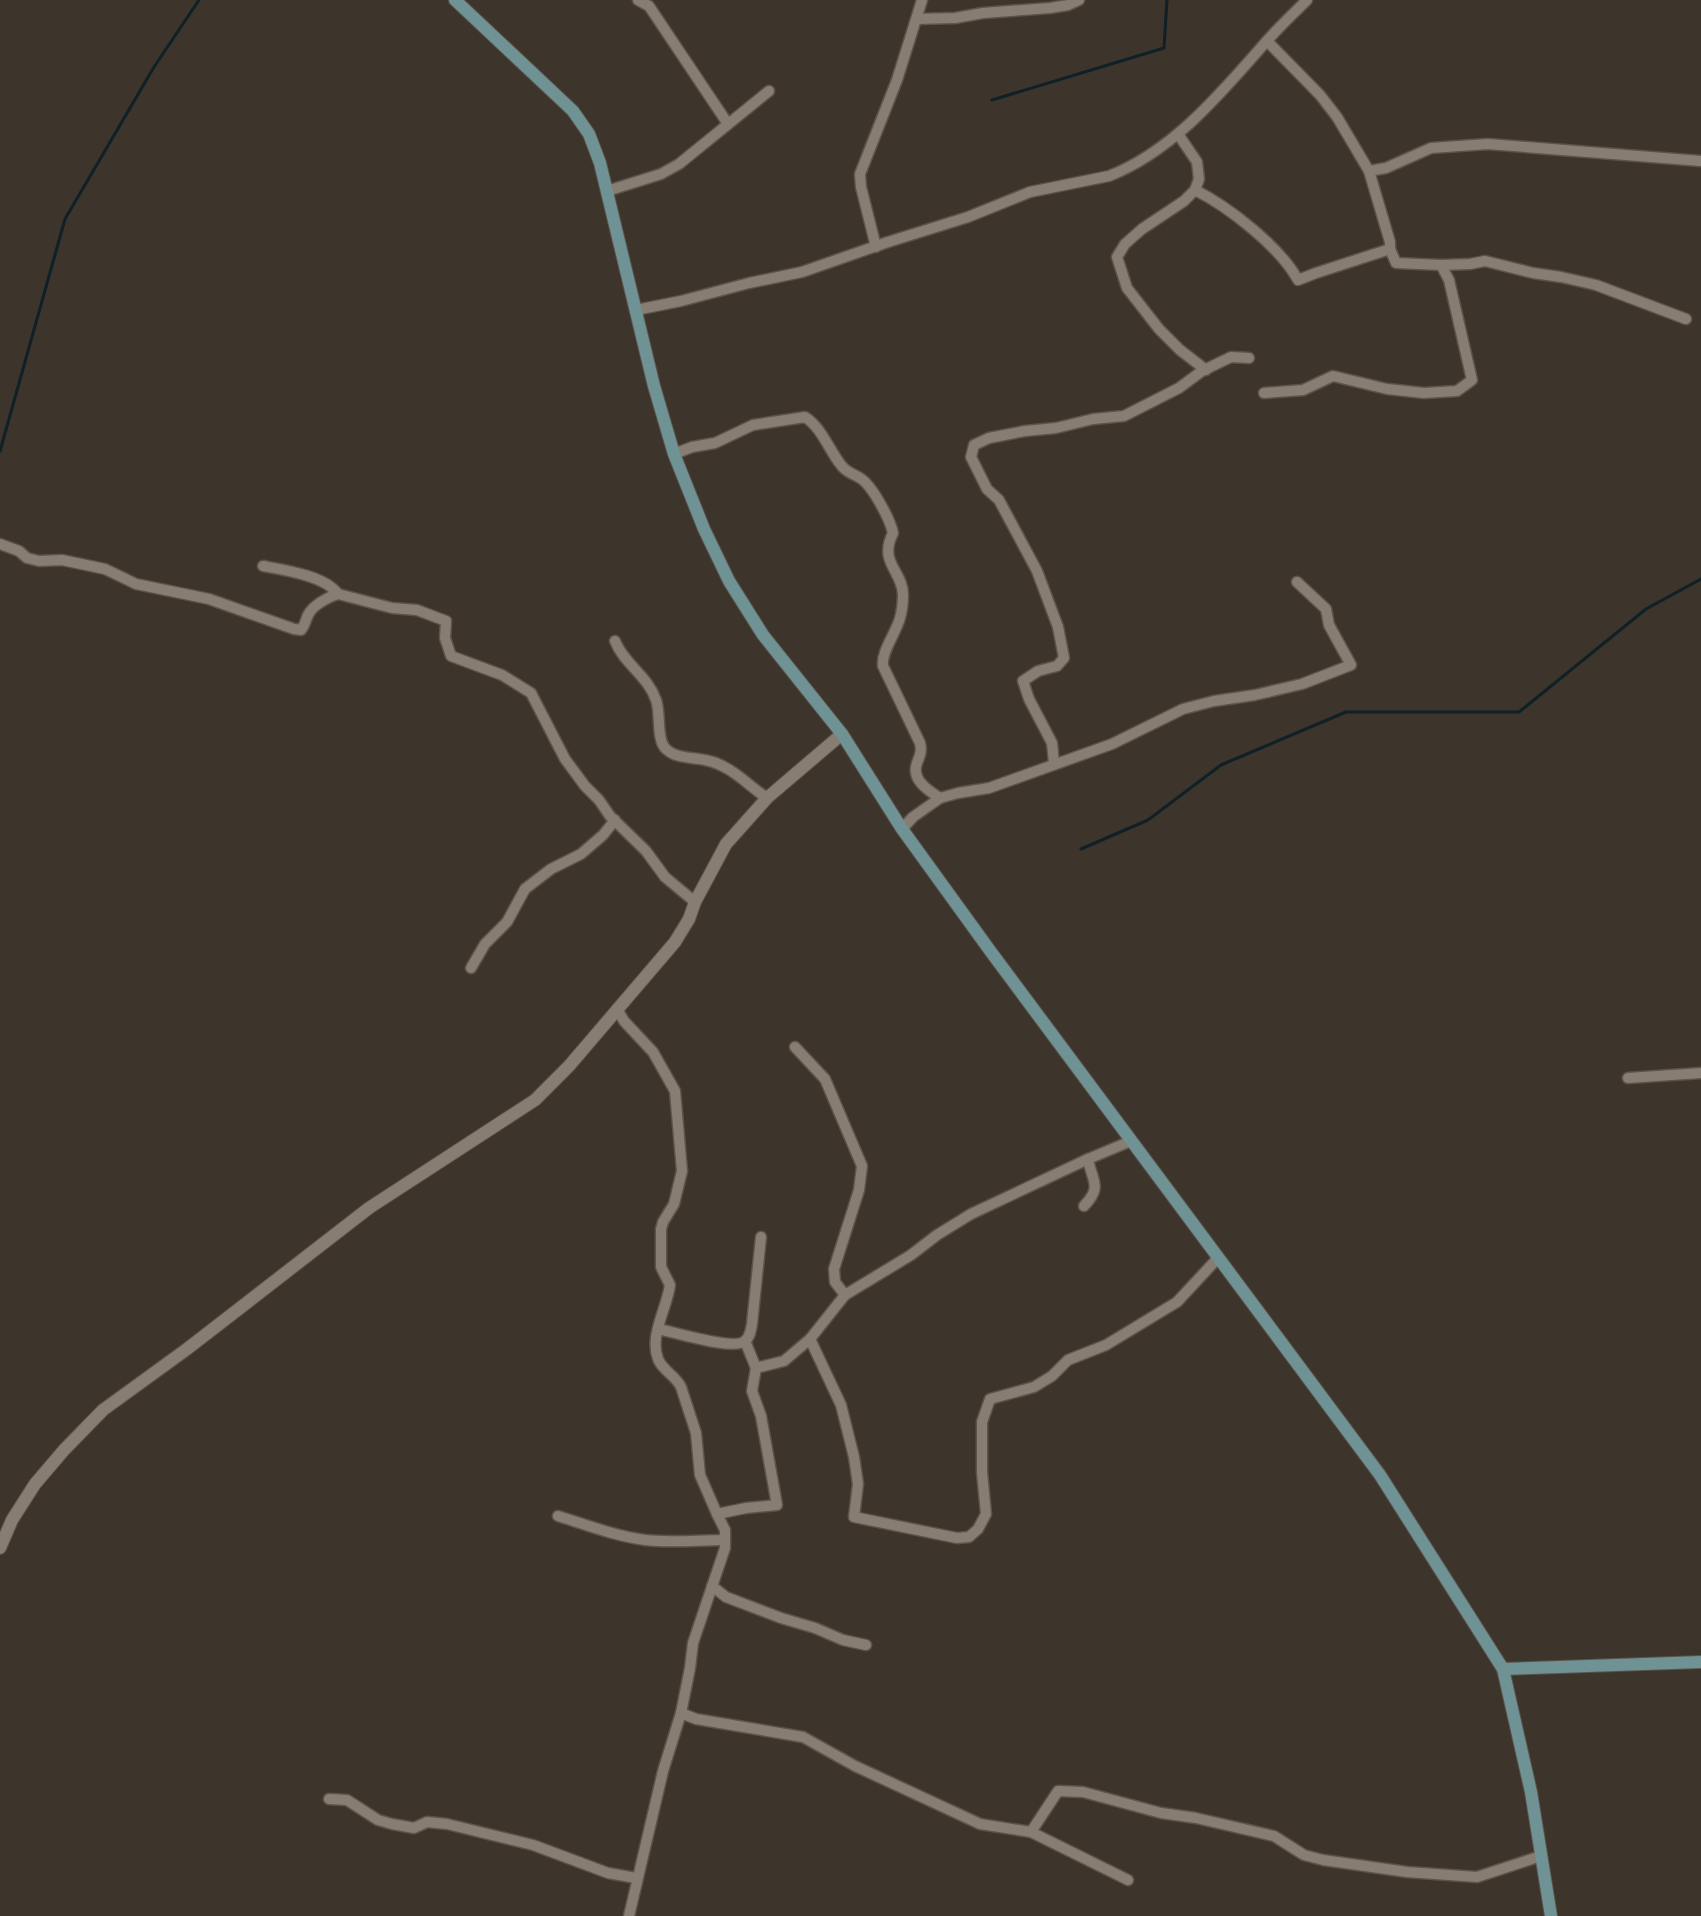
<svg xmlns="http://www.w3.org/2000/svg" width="1701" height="1916" viewBox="0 0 1701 1916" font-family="Poppins,sans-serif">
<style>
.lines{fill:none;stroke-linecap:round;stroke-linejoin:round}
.stream{stroke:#0f2126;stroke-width:3}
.minor-casing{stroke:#5b534c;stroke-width:13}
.tertiary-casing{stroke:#5b534c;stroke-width:14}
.secondary-casing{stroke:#5b534c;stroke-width:14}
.minor{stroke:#887d73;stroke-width:10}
.tertiary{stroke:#887d73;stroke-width:12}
.secondary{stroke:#6f9294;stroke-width:12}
</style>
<rect width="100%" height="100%" fill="#3d342b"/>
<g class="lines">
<g class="stream">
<path d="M992,100L1164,48L1167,0"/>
<path d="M0,451L65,219L154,67L199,0"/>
<path d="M1081,849L1148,820L1221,765L1346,712H1519L1646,609L1701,579"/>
</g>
<g class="minor-casing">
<g id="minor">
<path d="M638,0L649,6L728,124"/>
<path d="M917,19L955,18L983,13L1050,8L1068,5L1079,0"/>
<path d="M1267,41L1320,95L1337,117L1369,171L1386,168L1431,148L1488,144L1701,161"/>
<path d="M1178,134L1197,162L1199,179L1195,190L1184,201L1142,229L1125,244L1117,257L1127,288L1159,329L1180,350L1206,370"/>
<path d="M1195,190C1229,207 1280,247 1298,280L1316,273L1390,249V242L1369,171"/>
<path d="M607,191L661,174L679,164L769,91"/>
<path d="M876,247L861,187L860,174L897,80L922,0"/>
<path d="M1441,265L1470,264L1485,261L1533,273L1561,277L1596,285L1686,319"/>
<path d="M636,310L681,301L749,283L802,272L888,242L968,217L1030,192L1109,176C1173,151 1221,93 1265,43C1278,28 1293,14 1307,0"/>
<path d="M1264,393L1303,390L1333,376L1387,389L1424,393L1457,391L1472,380L1449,280L1441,265L1396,263L1390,249"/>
<path d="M674,454L692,447L715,443L753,425L805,417C822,428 829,450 841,465C847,473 852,473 860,478C872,485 890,519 893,533C878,563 903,571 903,595C903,603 902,611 900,618C896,633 881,652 883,666L920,743C922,752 920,755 917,763C911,779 927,790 940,798"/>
<path d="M0,544L19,551L27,558L39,561L62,560L105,569L136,584L209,599L294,629L301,630C306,624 305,621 308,615C313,605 328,597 338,594L392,608L417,610L446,621L445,638L451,656L502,675L531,693L565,759L585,786L599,800L610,816L646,851L665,877L695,902"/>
<path d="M263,566C285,570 325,576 338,594"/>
<path d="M615,641C624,664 648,676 656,700C661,713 656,740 666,749C676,759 693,757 705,760C731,765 746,784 767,798"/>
<path d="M1054,763L1052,743L1029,699L1023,681L1038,671L1057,666L1064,658L1058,627L1037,571L999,500L987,489L971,457L974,445L989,438L1025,431L1056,428L1093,419L1124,416L1179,388L1202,371L1231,357L1249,358"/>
<path d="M902,829L913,817L940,798L958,793L989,788L1112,744L1183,709L1214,701L1255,695L1302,684L1351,665L1329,625L1326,609L1297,582"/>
<path d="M471,968L485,944L507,922L525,889L551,869L581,854L603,835L615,820"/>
<path d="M617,1009L624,1021L653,1052L675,1091L682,1171L674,1204L663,1222L661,1229V1267L670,1285C667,1308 649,1336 658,1359C662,1370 676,1376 681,1387L696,1433L700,1475L717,1514"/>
<path d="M795,1047L825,1079L862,1166L859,1190L834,1269L835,1282L845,1295L911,1255L937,1235L971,1214L1088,1159L1131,1141"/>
<path d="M1628,1078L1701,1073"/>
<path d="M1084,1206C1103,1186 1092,1182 1088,1159"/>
<path d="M658,1329C675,1332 734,1351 745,1341C750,1337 751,1330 752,1324L761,1237"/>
<path d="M810,1339L841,1405L854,1457L858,1484L854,1517L957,1538L969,1537L978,1529L986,1514L982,1472V1422L990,1399L1034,1387L1052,1376L1068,1360L1106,1345L1177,1302L1218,1258"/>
<path d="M745,1341L756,1368"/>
<path d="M558,1516C587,1525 615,1536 645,1540C670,1543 699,1540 725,1540"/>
<path d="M712,1586L726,1597L781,1618L815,1628L843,1640L866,1645"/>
<path d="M681,1713L690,1668L693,1643L725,1548V1530L717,1514L746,1508L777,1505L761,1416L752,1391L756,1368L784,1361L810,1339L845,1295"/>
<path d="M329,1799L347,1800L378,1820L392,1824L414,1828L427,1822L447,1824L533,1845L608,1873L636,1878"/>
<path d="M1031,1832L1058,1791L1083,1792L1161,1813L1196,1818L1274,1836L1304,1855L1323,1860L1407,1872L1477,1877L1541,1856"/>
<path d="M629,1916L663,1771L681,1713L696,1719L803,1737L855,1766L980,1824L1031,1832L1128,1880"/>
</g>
</g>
<g class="tertiary-casing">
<path id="tertiary" d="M0,1548L12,1520L35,1484L64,1450L103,1410L187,1349L369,1208L535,1100L569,1066L675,942L689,919L695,902L726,844L767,798L842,734"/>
</g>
<g class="secondary-casing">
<g id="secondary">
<path d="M455,0L573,111L589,134L600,163L654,386L674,454L704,529L729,581L763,635L842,734L902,829L991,952L1380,1475L1503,1669L1531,1792L1551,1916"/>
<path d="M1503,1669L1701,1662"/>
</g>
</g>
<use href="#minor" class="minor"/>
<use href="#tertiary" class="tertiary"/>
<use href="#secondary" class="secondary"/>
</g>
</svg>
